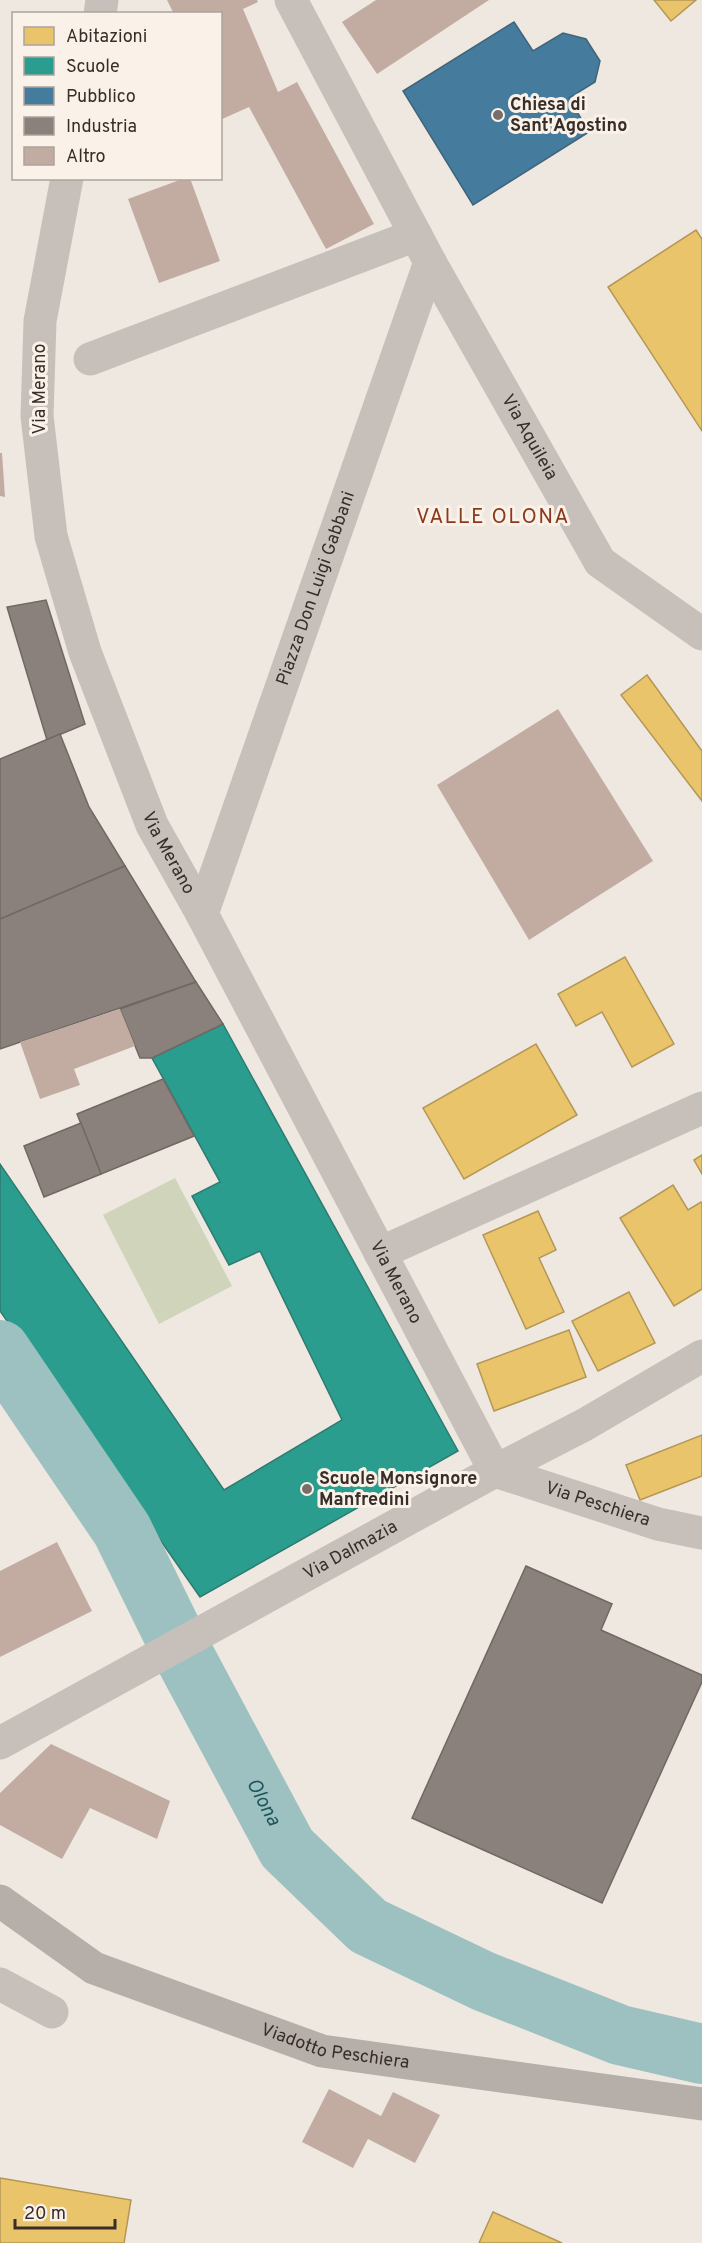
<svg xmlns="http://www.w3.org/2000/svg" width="702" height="2243" viewBox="0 0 702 2243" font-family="Overpass,sans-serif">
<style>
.green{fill:#cfd4ba}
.homes{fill:#e9c46a;stroke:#b49756;stroke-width:1.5}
.schools{fill:#2a9d8f;stroke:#2e7b70;stroke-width:1.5}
.public{fill:#457b9d;stroke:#41647a;stroke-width:1.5}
.industry{fill:#8a817c;stroke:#716863;stroke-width:1.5}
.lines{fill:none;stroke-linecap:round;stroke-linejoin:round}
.river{stroke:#9dc0c0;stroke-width:60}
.building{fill:#c2aca2}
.minor{stroke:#c7c0ba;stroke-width:33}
.major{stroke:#b6aea9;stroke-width:33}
.poi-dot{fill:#786e69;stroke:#faf2e9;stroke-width:2}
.labels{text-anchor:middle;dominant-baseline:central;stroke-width:6;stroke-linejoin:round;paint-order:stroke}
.poi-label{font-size:18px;font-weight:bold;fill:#382d28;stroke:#faf2e9;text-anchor:start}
.street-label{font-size:18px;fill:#382d28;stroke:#faf2e9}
.water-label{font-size:20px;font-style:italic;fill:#1c575c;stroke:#faf2e9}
.quarter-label{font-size:21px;letter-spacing:1.5px;fill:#8b391d;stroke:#faf2e9}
</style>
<rect width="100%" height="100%" fill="#eee8e1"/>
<path class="green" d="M175,1178L232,1286L159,1324L103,1215Z"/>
<g class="homes">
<path d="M654,0H696L671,21Z"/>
<path d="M696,230L702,239V431L608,287Z"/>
<path d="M647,675L702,751V801L621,695Z"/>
<path d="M625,957L674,1044L632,1067L602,1012L576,1026L558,994Z"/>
<path d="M536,1044L577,1115L464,1179L423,1108Z"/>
<path d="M702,1155V1174L694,1160Z"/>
<path d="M673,1185L688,1210L701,1202L702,1204V1289L674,1306L620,1218Z"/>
<path d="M538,1211L556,1250L539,1258L564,1312L526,1329L483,1235Z"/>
<path d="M629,1292L655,1343L598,1371L572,1321Z"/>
<path d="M569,1330L586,1377L494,1411L477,1364Z"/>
<path d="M702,1435V1476L640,1500L626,1465Z"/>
<path d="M0,2178L131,2200L124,2243H0Z"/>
<path d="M493,2212L562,2243H479Z"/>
</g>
<path class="schools" d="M223,1024L458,1451L200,1597L0,1311V1164L224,1490L342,1420L260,1251L229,1265L192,1196L220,1182L152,1058Z"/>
<path class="public" d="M514,22L533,51L563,33L586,39L600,61L595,82L569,98L589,132L473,205L403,91Z"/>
<g class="industry">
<path d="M46,600L85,724L47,740L7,607Z"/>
<path d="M60,734L89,807L125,866L0,919V759Z"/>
<path d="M125,866L196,982L0,1049V919Z"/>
<path d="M196,982L223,1024L152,1058H140L120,1009Z"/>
<path d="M163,1079L194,1136L101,1174L77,1114Z"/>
<path d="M81,1123L101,1174L44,1197L24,1146Z"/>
<path d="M526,1566L612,1604L601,1630L702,1675V1682L602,1903L412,1818Z"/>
</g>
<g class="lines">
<path class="river" id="s1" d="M0,1350L122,1530L180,1648L287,1848L368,1926L483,1981L620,2035L702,2054"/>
</g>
<g class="building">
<path d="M167,0H257L258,2L243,9L278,92L297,82L374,224L326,249L249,107L220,120V14H174Z"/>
<path d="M376,0H489L377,74L342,22Z"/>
<path d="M185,178H190L220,261L159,283L128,199Z"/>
<path d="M0,453H2L5,497L0,496Z"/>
<path d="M558,709L653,861L529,940L437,785Z"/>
<path d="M120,1009L135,1046L74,1069L80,1085L40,1099L20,1042Z"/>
<path d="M57,1542L92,1611L0,1657V1571Z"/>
<path d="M51,1744L170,1801L157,1839L90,1808L62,1859L0,1825V1793Z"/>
<path d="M329,2089L381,2116L393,2092L440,2115L415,2163L368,2139L353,2168L302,2142Z"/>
</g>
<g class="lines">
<g class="minor">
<path id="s2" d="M291,0L430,262L600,562L702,634"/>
<path d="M100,14L102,0"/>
<path id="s3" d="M67,178L40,321L37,416L51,536L85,652L152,825L202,914L495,1471"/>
<path d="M90,359L416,235"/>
<path id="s4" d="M202,914L430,262"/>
<path d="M380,1253L702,1108"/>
<path id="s5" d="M495,1471L658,1524L702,1533"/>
<path id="s6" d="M0,1743L495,1471L584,1425L702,1356"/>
<path d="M0,1984L52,2012"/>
</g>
<path class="major" id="s7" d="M0,1901L94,1968L322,2051L702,2104"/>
</g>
<g class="poi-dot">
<circle cx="498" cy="115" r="6"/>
<circle cx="307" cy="1489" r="6"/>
</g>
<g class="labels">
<g class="poi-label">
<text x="510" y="105">Chiesa di<tspan x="510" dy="21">Sant'Agostino</tspan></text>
<text x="319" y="1479">Scuole Monsignore<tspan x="319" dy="21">Manfredini</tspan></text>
</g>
<g class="street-label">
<text transform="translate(40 389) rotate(-90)">Via Merano</text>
<text stroke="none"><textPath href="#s2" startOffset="498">Via Aquileia</textPath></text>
<text stroke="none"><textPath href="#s4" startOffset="345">Piazza Don Luigi Gabbani</textPath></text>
<text stroke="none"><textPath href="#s3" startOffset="700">Via Merano</textPath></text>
<text stroke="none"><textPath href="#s3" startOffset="1186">Via Merano</textPath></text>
<text stroke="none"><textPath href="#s5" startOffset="108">Via Peschiera</textPath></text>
<text stroke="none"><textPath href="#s6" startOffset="400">Via Dalmazia</textPath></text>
<text stroke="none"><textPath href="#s7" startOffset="370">Viadotto Peschiera</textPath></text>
</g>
<g class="water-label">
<text stroke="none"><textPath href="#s1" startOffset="524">Olona</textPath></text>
</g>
<g class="quarter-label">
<text x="493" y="517">VALLE OLONA</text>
</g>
</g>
<rect x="12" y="12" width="210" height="168" fill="#faf2e9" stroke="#aca39c" stroke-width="1.5"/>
<rect x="24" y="27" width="30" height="18" fill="#e9c46a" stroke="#aca39c" stroke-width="1.5"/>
<text x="66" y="42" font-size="18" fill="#382d28">Abitazioni</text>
<rect x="24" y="57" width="30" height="18" fill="#2a9d8f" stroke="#aca39c" stroke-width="1.5"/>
<text x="66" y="72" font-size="18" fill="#382d28">Scuole</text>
<rect x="24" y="87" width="30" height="18" fill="#457b9d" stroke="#aca39c" stroke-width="1.5"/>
<text x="66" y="102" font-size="18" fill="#382d28">Pubblico</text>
<rect x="24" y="117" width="30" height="18" fill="#8a817c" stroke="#aca39c" stroke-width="1.5"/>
<text x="66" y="132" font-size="18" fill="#382d28">Industria</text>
<rect x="24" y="147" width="30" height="18" fill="#c2aca2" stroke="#aca39c" stroke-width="1.5"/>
<text x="66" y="162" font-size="18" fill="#382d28">Altro</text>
<path d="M15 2219v9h100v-9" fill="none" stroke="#382d28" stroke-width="3"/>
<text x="24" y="2219" font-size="18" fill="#382d28" stroke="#faf2e9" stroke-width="4.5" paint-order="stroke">20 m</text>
</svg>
